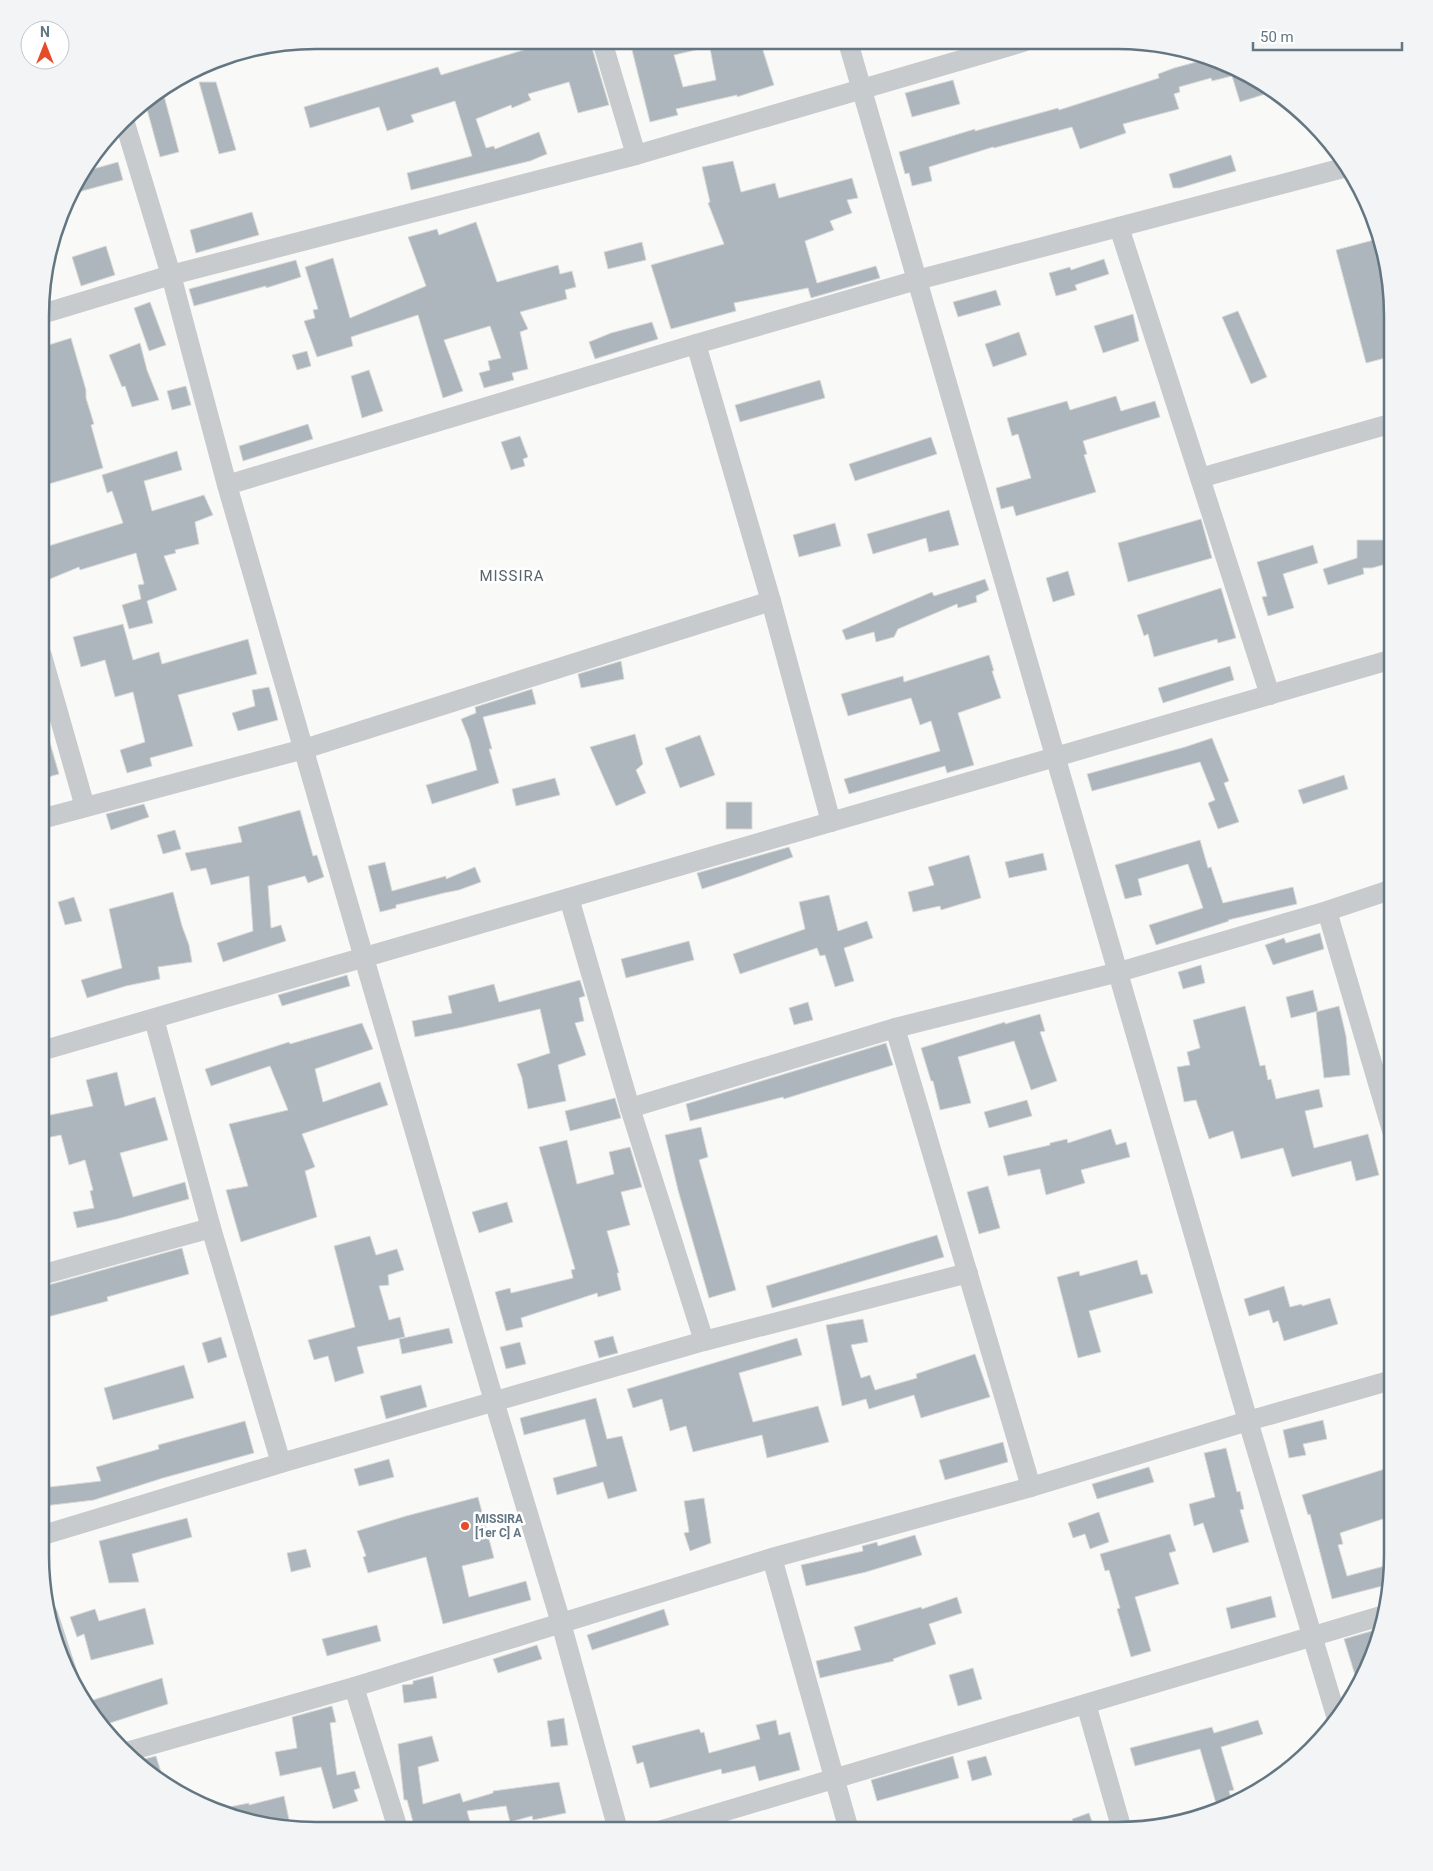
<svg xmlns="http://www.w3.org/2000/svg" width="1433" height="1871" viewBox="0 0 1433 1871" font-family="Roboto,sans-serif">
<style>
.building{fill:#adb6bc;stroke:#dbdbd9}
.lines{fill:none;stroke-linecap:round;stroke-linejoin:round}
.minor{stroke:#c7cbce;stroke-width:20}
.poi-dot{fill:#e64c29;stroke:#fff;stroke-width:2}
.labels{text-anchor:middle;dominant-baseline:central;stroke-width:5;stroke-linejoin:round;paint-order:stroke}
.poi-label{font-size:12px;font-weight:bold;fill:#637682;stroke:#fff;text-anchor:start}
.quarter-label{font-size:15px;letter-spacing:1px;fill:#56646d;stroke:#fff}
.rim{fill:none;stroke:#637682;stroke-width:2.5}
</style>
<rect width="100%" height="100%" fill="#f9f9f7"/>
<g class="building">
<path d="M527,41H590L609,105L578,113L569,82L528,94L531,100L512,108L511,105L476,119L486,148L494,146L495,149L539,132L547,154L530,161L411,190L407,173L472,156L455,101L411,115L414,122L387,131L379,107L310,128L304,107L438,67L441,75L530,48Z"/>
<path d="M668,41H708L709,47L674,55L683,87L716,80L710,48L742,41H760L774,85L737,97V95L676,109L678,115L650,122L632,50Z"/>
<path d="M1211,58L1222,61L1275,91L1240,102L1232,76L1212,81L1211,78L1179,87L1180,92L1174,94L1179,109L1123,124L1126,133L1080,149L1072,127L994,148L993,147L929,167L932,181L912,186L909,173L905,174L899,152L975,129V131L1058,108L1059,110L1159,78L1158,74L1174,68Z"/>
<path d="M953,80L960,104L912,117L905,93Z"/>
<path d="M199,82H216L236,150L219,154Z"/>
<path d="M163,92L179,152L160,157L145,102Z"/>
<path d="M1231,155L1236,171L1180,188H1173L1169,174Z"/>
<path d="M733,161L741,192L775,183L779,198L852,178L858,198L847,200L852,213L830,221L834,230L805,241L817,283L876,266L880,278L811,298L808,288L734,303L736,311L671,329L651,265L724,244L708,203L710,202L702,167Z"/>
<path d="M118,162L123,180L71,194L77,178L82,172Z"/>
<path d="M252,212L259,235L196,253L190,230Z"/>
<path d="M476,222L497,282L558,265L560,274L572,271L576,287L565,290L567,299L520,312L528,329L520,332L528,369L512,373L514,380L484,388L479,373L490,370L488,361L501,358L490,326L444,340L463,391L443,398L418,315L351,337L353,346L317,357L304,321L315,318L313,310L318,309L305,267L333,258L350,318L426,286L408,237L437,229L439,235Z"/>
<path d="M1381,238L1384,245L1393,316V356L1366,363L1336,250Z"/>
<path d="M642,242L646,260L608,269L604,252Z"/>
<path d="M106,246L115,275L81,286L72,257Z"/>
<path d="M1104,259L1109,274L1075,285L1077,290L1056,296L1049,273L1070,267L1071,270Z"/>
<path d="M296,260L301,277L266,288V286L194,306L189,289Z"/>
<path d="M996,290L1001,305L958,317L953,302Z"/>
<path d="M150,302L166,345L149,351L134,308Z"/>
<path d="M1238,311L1267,377L1251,384L1222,317Z"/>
<path d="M1133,314L1139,341L1103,353L1094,326Z"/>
<path d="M652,322L658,339L595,359L589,342L611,333Z"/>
<path d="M1019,332L1027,355L993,367L985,344Z"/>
<path d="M71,338L86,390V398L94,424L91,425L103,468L42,486V347Z"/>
<path d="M140,343L147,370L159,400L132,407L125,386L122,387L109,355Z"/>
<path d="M307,351L311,366L297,370L292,355Z"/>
<path d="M369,370L383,411L362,418L351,376Z"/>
<path d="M820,380L825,398L740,422L735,405Z"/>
<path d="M186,386L191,405L172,410L167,391Z"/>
<path d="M1116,396L1121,411L1155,401L1160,417L1083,441L1087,454L1084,455L1096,492L1016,516L1013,506L1001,509L996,488L1031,478L1018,434L1012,436L1007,418L1067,401L1070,410Z"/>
<path d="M308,424L313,439L243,461L239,446Z"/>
<path d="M520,436L528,457L523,459L525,466L511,470L501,442Z"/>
<path d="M931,437L937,454L855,481L849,464Z"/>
<path d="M177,451L182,470L144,481L152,511L204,495L213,515L195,522L199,544L175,550L176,553L164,556L177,590L147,601L153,623L129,629L122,605L141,599L138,585L144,584L136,553L80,570L79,567L50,579L42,559V548L123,523L112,491L107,493L102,475Z"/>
<path d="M949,510L959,545L929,552L926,538L873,554L867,534Z"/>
<path d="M1201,519L1212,558L1128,582L1118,543Z"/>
<path d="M835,523L841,546L799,557L793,535Z"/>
<path d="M1357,540H1393V562L1372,568H1363L1364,574L1328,585L1323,569L1357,558Z"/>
<path d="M1313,545L1318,563L1283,574L1294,608L1268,616L1262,597L1267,596L1257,562Z"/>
<path d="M1068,571L1075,595L1053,602L1046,578Z"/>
<path d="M985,579L989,590L976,596L977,602L958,608L957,604L898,629L894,637L876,642L874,632L846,640L842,630L932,592L934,596Z"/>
<path d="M1221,588L1236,638L1218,643L1217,639L1154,657L1148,634L1144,636L1137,615Z"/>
<path d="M123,624L133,660L159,652L162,664L248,639L257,674L178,695L193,746L150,758L152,766L127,773L120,750L145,742L133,692L115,697L105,660L81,667L73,637Z"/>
<path d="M989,655L994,671H992L1001,698L958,713L974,765L947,773L945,766L849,794L844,779L940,751L931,721L920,725L911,698L848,716L841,694L903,676L904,682Z"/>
<path d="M621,661L624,679L581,688L578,674Z"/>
<path d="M1230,666L1234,680L1163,703L1158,688Z"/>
<path d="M269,687L278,720L238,731L232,713L255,706L252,690Z"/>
<path d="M532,689L536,704L483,717L492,749H489L499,783L432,804L426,785L477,770L469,739L461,719L476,713L475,707Z"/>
<path d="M42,729H46L59,774L41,779Z"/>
<path d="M635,734L643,764L636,770L646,793L616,806L590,747Z"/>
<path d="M700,735L715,775L680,788L665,748Z"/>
<path d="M1212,738L1229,781L1224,783L1239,822L1218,829L1208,803L1215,800L1200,762L1092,791L1087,774L1185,747Z"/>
<path d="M1344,775L1348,789L1303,804L1298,790Z"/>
<path d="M555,778L560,795L516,806L512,789Z"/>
<rect x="726" y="802" width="26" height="27"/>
<path d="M144,804L149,817L111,830L106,814Z"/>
<path d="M300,810L313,856L317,855L324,877L308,883L305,876L268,886L271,928L281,925L286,941L223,962L217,943L253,931L249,876L211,885L206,868L191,871L185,853L242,842L238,827Z"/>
<path d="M175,830L181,849L163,854L157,835Z"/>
<path d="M1200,840L1208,868L1211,867L1223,903L1293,887L1297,904L1228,920L1229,921L1156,945L1149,925L1203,908L1188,864L1138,879L1142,895L1125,899L1115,865Z"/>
<path d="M789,847L793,857L741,876L702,889L697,873Z"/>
<path d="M1043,853L1047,870L1009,878L1005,862Z"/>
<path d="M969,855L981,898L941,910L940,906L913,912L908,892L934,885L928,867Z"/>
<path d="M385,862L392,891L446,876V879L475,867L481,882L459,890L444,893L396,905V908L380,912L368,866Z"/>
<path d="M173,892L182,926L189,945L192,962L158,967L160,979L126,986L87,998L81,980L122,968L109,909Z"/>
<path d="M829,895L838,931L867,921L873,938L844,948L854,981L835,987L825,955L820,956L817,948L740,974L733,954L805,929L799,902Z"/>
<path d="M74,897L82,921L65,925L58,902Z"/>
<path d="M1320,933L1324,949L1273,965L1265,945L1284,938L1286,943Z"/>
<path d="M689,941L694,960L626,978L621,959Z"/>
<path d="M1201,965L1205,983L1183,989L1178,972Z"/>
<path d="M347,975L350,986L282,1006L278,995Z"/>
<path d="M580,980L585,996L579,998L584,1021L575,1023L586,1055L558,1065L566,1101L528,1109L522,1078L517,1064L550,1053L540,1009L463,1027L415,1037L412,1021L452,1013L448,996L494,984L499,1002Z"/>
<path d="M1313,990L1318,1011L1291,1018L1286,997Z"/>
<path d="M808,1002L813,1020L794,1025L789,1008Z"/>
<path d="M1245,1006L1260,1066L1265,1065L1268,1080L1271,1079L1276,1099L1319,1089L1323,1107L1305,1111L1314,1148L1368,1134L1379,1175L1356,1181L1351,1161L1292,1177L1283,1148L1241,1159L1233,1131L1209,1139L1196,1100L1184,1102L1177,1067L1190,1065L1187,1052L1200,1048L1193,1020Z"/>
<path d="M1339,1006L1346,1036L1350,1075L1324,1078L1316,1012Z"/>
<path d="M1040,1014L1045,1031L1040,1032L1057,1081L1031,1090L1014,1041L958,1057L971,1103L940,1110L933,1081H931L921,1048L1005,1022V1024Z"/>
<path d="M362,1023L373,1049L315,1069L323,1102L380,1082L388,1105L302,1134L315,1167L305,1171L317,1217L241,1242L226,1190L248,1186L229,1124L288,1110L270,1066L211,1086L205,1069L289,1042L290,1044Z"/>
<path d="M886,1043L893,1065L784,1099L783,1097L690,1121L686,1104Z"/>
<path d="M117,1072L125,1106L155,1097L168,1140L120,1153L133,1197L185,1182L189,1199L117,1219L77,1228L73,1212L94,1208L90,1191L93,1190L85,1160L69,1165L61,1135L41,1139V1117L93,1106L86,1080Z"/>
<path d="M615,1098L621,1118L570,1131L565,1111Z"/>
<path d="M1027,1100L1032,1116L989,1128L984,1112Z"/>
<path d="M701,1127L708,1157L699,1160L736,1290L709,1298L678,1190L665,1135Z"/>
<path d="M1111,1129L1116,1145L1126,1142L1130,1157L1081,1170L1085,1183L1046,1195L1040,1169L1008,1176L1003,1156L1050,1145V1143L1067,1139L1068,1143Z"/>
<path d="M567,1140L577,1184L614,1174L609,1152L630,1147L642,1187L621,1192L630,1225L607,1231L619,1273H617L621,1290L598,1297L597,1293L521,1318L523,1327L506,1331L495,1292L510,1288L511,1293L573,1278L571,1270L575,1269L539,1147Z"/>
<path d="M988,1186L1000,1228L979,1234L967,1192Z"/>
<path d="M507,1202L513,1222L479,1233L472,1212Z"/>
<path d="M937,1235L944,1257L772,1308L766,1286Z"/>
<path d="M370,1236L376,1255L397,1249L404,1270L388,1275L389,1285L379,1286L389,1320L400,1317L405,1337L357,1347L364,1373L335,1382L328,1356L314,1360L308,1340L355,1327L334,1246Z"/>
<path d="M182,1248L189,1274L107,1297L108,1301L40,1319L41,1287Z"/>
<path d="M1137,1260L1141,1275L1147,1274L1153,1293L1089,1311L1101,1352L1078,1358L1057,1277L1079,1271L1080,1276Z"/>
<path d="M1284,1286L1290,1307L1302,1304V1306L1330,1298L1338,1324L1284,1341L1278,1321L1273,1323L1269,1310L1249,1316L1244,1299Z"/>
<path d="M863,1319L868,1342L851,1345L861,1378L870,1375L875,1390L917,1378L916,1374L975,1354L990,1397L921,1418L914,1395L869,1409L866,1399L842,1406L826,1325Z"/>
<path d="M449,1328L453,1343L402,1354L399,1339Z"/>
<path d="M613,1336L618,1353L599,1358L594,1341Z"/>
<path d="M221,1337L227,1357L208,1363L202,1343Z"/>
<path d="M797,1338L802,1355L739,1373L753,1422L818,1406L829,1442L767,1458L762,1435L693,1452L686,1426L670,1431L662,1399L633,1408L627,1389Z"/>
<path d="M520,1342L526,1364L506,1369L500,1347Z"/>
<path d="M184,1365L194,1398L113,1420L104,1388Z"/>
<path d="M421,1385L427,1407L386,1419L380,1396Z"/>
<path d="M596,1398L607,1439L622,1436L637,1491L608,1499L603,1482L557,1495L553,1478L597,1466L585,1419L524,1435L520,1418Z"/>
<path d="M1323,1420L1327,1439L1303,1444L1306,1455L1289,1458L1283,1430Z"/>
<path d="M245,1421L254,1453L163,1478L94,1500L44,1506L41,1488L101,1481L96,1467L159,1449L158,1445Z"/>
<path d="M1003,1442L1008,1462L945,1480L939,1460Z"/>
<path d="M1226,1448L1237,1492L1240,1491L1244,1509L1240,1510L1249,1542L1213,1553L1203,1523L1194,1526L1189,1504L1215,1497L1204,1453Z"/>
<path d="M389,1459L394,1477L359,1486L354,1469Z"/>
<path d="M1149,1467L1154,1482L1097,1499L1092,1484Z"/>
<path d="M1388,1468L1392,1481V1516L1340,1533L1343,1544L1338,1545L1347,1576L1392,1564L1390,1584L1332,1599L1310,1514L1308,1515L1302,1495Z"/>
<path d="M478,1497L494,1558L462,1566L469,1597L526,1581L531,1600L443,1624L426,1557L368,1573L363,1557L366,1556L357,1531L406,1516Z"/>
<path d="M704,1498L711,1543L690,1551L684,1533L689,1532L684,1501Z"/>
<path d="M1099,1512L1109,1542L1090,1549L1085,1534L1073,1538L1068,1523Z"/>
<path d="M187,1518L192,1537L132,1554L139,1582L109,1583L99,1541Z"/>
<path d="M1170,1534L1176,1551L1169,1553L1179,1584L1135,1597L1151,1651L1131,1657L1117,1609L1120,1608L1109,1570L1105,1571L1100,1554Z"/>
<path d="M915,1535L922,1555L866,1572L806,1586L801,1565L863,1551L862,1546L877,1542L878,1546Z"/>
<path d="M306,1549L311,1567L291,1572L287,1553Z"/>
<path d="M1271,1596L1276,1617L1231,1629L1226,1608Z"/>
<path d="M957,1597L962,1613L929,1624L936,1644L893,1659L894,1661L820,1678L816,1661L861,1650L854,1627L921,1607L922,1609Z"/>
<path d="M145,1608L154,1644L91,1660L84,1634L77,1637L70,1617L95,1609L99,1621Z"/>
<path d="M664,1609L669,1625L592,1650L587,1635Z"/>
<path d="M377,1625L381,1641L327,1656L322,1639Z"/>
<path d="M1382,1628L1378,1644L1358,1685L1344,1639Z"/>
<path d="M537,1645L542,1659L498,1673L493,1659Z"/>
<path d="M973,1668L982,1699L958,1706L949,1675Z"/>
<path d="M433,1676L437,1698L404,1703L402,1685L413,1684V1681Z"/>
<path d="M162,1678L168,1704L101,1726L93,1700Z"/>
<path d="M332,1706L336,1722L330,1723L337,1775L355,1771L360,1788L354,1790L358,1801L333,1809L321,1767L280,1776L275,1752L297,1748L292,1717Z"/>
<path d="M564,1718L568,1745L551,1747L547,1721Z"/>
<path d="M776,1720L779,1735L790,1732L800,1770L759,1781L755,1766L722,1774L721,1769L650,1788L643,1762L637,1764L632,1746L699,1729L701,1733L704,1732L709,1753L760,1739L756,1725Z"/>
<path d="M1258,1720L1263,1734L1221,1747L1234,1790L1229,1791L1233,1805L1218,1810L1200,1749L1135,1766L1130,1748L1212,1727L1214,1733Z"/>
<path d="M432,1736L439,1761L418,1767L423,1804L460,1793L463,1802L493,1793V1791L559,1782L566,1813L533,1820L532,1816L510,1822L506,1806L467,1811L472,1829H415L407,1800H404L398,1744Z"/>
<path d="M156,1756L165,1785L136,1761Z"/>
<path d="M953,1756L959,1778L877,1801L871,1780Z"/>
<path d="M986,1756L992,1775L972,1781L967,1761Z"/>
<path d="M284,1796L291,1829H280L227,1816L214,1810L249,1803V1805Z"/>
<path d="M1089,1813L1094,1827L1084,1831H1076L1072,1819Z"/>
</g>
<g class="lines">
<g class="minor">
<path d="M602,41L636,155"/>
<path d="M848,42L1248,1421L1337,1719"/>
<path d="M124,120L171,275L227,485L364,958L494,1401L561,1623L618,1830"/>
<path d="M1119,227L1270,695"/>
<path d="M42,314L171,275L636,155L1023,42"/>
<path d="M696,344L771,601L831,822"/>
<path d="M1200,478L1393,423"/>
<path d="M227,485L696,344L917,280L1347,167"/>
<path d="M42,656L85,807"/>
<path d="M41,819L304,749L771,601"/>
<path d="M569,898L630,1108L704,1341"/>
<path d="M1327,911L1393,1134"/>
<path d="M154,1019L211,1228L281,1463"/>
<path d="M895,1028L1031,1487"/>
<path d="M41,1051L1393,659"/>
<path d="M630,1108L895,1028L1119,972L1327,911L1393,889"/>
<path d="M41,1275L211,1228"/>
<path d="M40,1536L281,1463L704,1341L968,1273"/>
<path d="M772,1558L849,1830"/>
<path d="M48,1614L69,1678"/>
<path d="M354,1687L398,1829"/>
<path d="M1086,1704L1122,1830"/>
<path d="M126,1752L354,1687L772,1558L1031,1487L1248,1421L1392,1380"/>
<path d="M662,1830L1384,1615"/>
</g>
</g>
<circle class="poi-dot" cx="465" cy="1526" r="5"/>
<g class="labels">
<g class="poi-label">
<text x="475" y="1519">MISSIRA<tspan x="475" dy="14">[1er C] A</tspan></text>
</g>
<g class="quarter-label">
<text x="512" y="576">MISSIRA</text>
</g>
</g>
<path d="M0 0H1433V1871H0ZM316 49H1117A267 267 0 0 1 1384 316V1555A267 267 0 0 1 1117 1822H316A267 267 0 0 1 49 1555V316A267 267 0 0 1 316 49Z" fill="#f3f4f5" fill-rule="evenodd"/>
<path class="rim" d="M316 49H1117A267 267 0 0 1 1384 316V1555A267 267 0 0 1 1117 1822H316A267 267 0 0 1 49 1555V316A267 267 0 0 1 316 49Z"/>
<g transform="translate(45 45)"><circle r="24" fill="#ffffff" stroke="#c1c8cd"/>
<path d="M0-4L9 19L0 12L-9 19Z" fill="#e64c29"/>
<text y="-8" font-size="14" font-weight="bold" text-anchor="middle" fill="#637682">N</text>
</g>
<path d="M1253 42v8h149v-8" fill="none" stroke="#637682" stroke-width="2.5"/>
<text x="1260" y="42" font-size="15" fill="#637682" stroke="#ffffff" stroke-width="4" paint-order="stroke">50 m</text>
</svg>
